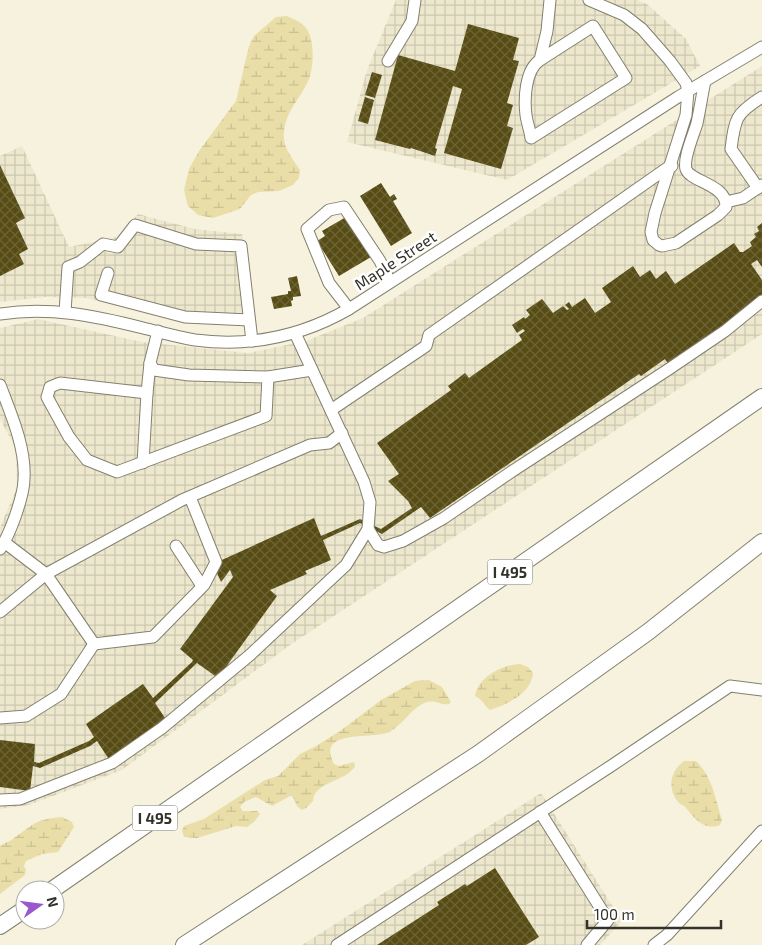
<svg xmlns="http://www.w3.org/2000/svg" width="762" height="945" viewBox="0 0 762 945" font-family="'Exo 2',sans-serif">
<style>
.industrial{fill:url(#industrial-grid)}
.wetland{fill:url(#wetland-marsh)}
.building{fill:url(#building-cross-hatch)}
.lines{fill:none;stroke-linecap:round;stroke-linejoin:round}
.minor-casing{stroke:#84806f;stroke-width:13}
.highway-casing{stroke:#84806f;stroke-width:18}
.minor{stroke:#fff;stroke-width:11}
.highway{stroke:#fff;stroke-width:16}
.labels{text-anchor:middle;dominant-baseline:central;stroke-width:5;stroke-linejoin:round;paint-order:stroke}
.shield{fill:#fff;stroke:#70706a;stroke-width:1}
.shield-label{font-size:15px;font-weight:bold;fill:#33322a}
.street-label{font-size:16px;fill:#33322a;stroke:#fff}
</style>
<defs>
<pattern id="industrial-grid" width="8" height="8" patternUnits="userSpaceOnUse" patternTransform="scale(1.25)"><rect width="8" height="8" fill="#ede8cd"/><path d="M0 4h8M4 0v8" fill="none" stroke="#ccc7b0"/></pattern>
<pattern id="wetland-marsh" width="20" height="14" patternUnits="userSpaceOnUse" patternTransform="scale(1.25)"><rect width="20" height="14" fill="#eadea8"/><path d="M1 5h8M5 5V1M11 12h8M15 12V8" fill="none" stroke="#c9bf91"/></pattern>
<pattern id="building-cross-hatch" width="8" height="8" patternUnits="userSpaceOnUse" patternTransform="scale(1.25)"><rect width="8" height="8" fill="#574c14"/><path d="M0 0l8 8M0 8l8-8" fill="none" stroke="#6c6436"/></pattern>
</defs>
<rect width="100%" height="100%" fill="#f6f2de"/>
<g class="industrial">
<path d="M396,0H637L647,4L686,39L700,66L507,180L347,142L367,70Z"/>
<path d="M762,66V334L290,645L122,770L29,805L0,809V527L17,488L16,449L0,419V328L38,319L142,342L248,353L306,341L363,318Z"/>
<path d="M22,146L69,247L117,237L138,214L195,229L242,234L257,326L187,323L86,298L45,297L0,302V156Z"/>
<path d="M541,793L622,921L600,945H302Z"/>
</g>
<g class="wetland">
<path d="M286,16C292,18 299,21 303,25C315,34 314,63 310,76C304,95 286,109 284,132C282,147 292,158 300,170L299,178L293,185L279,191L258,192L251,195L240,209L213,218L198,215L188,206L184,190L189,169L199,151L236,101L249,46L254,36L276,17Z"/>
<path d="M520,664L528,667L533,673C532,693 506,705 490,710C484,705 484,701 475,696C479,676 502,665 520,664Z"/>
<path d="M429,680L442,687L451,702L449,704C441,706 435,699 427,702C412,707 404,723 391,731C375,741 315,727 334,764L339,766L354,762L355,767C351,771 347,775 342,777C331,783 314,787 313,801L306,808L302,810L297,806L293,797L290,796L272,806L256,797L244,802L240,807L243,811H257L260,814L254,822L247,827L236,826L197,838L184,837L182,831L184,826L204,819L265,780L278,776L300,754L316,746L340,731L381,700L415,681Z"/>
<path d="M684,761H696C712,776 716,800 722,820L720,825C706,831 695,820 687,809C685,806 681,805 678,802C667,788 670,771 684,761Z"/>
<path d="M62,817L72,822L74,827L58,852L42,854L26,861L24,866L26,870L25,875L0,894V846C5,842 10,842 14,838C34,824 36,819 62,817Z"/>
</g>
<g class="building">
<path d="M468,24L519,38L513,60L519,61L507,103L513,105L507,126L513,128L501,169L444,153L462,89L453,86L435,148L437,149L435,156L411,148L410,149L375,140L398,55L455,71Z"/>
<path d="M372,72L382,75L375,98L365,95Z"/>
<path d="M365,97L374,100L368,124L358,121Z"/>
<path d="M0,165L25,218L16,223L28,249L19,254L24,264L0,276Z"/>
<path d="M381,183L390,197L394,194L397,199L393,201L412,233L391,246L360,196Z"/>
<path d="M346,217L371,257L339,276L317,241L325,236L322,231Z"/>
<path d="M762,223V267L757,260L751,264L762,280V303L720,332L714,331L709,335L710,336L669,365L665,359L641,376L639,374L430,518L421,507L382,534L360,523L323,540L331,560L305,571L307,574L270,590L277,596L218,678L197,663L155,703L167,721L110,761L97,741L90,746L40,768L33,766L30,791L0,787V740L35,744L34,762L39,763L89,741L94,737L86,724L143,684L153,698L192,662L193,660L180,649L233,577L230,570L221,582L213,564L314,518L321,536L360,519L381,529L412,508L408,501L388,481L399,474L377,443L451,390L448,386L465,373L469,378L522,340L519,335L525,331L523,329L517,333L512,325L524,317L525,319L530,315L526,310L542,299L553,313L563,306L567,310L569,309L565,305L569,302L572,307L585,298L595,313L611,302L602,288L633,266L640,277L650,270L656,279L666,271L675,284L734,243L740,252H743L752,246L750,242L756,237L754,234L759,231L757,227Z"/>
<path d="M297,276L301,296L293,297V300L291,301L292,306L274,309L271,297L288,294V291H291L288,278Z"/>
<path d="M495,868L539,937L526,945H377L439,905L437,902L465,884L467,886Z"/>
</g>
<g class="lines">
<g class="minor-casing">
<g id="minor">
<path d="M589,0L624,15L642,29L670,61L686,83L688,91L686,115L655,213L651,232L653,240L659,245L662,246L676,243L718,215L726,207C727,184 690,182 686,169C683,158 694,134 697,123C700,109 702,95 705,81"/>
<path d="M540,60L593,26L626,78L531,138C530,130 527,123 526,115C524,99 525,70 540,60L547,31L550,0"/>
<path d="M388,61L412,21L415,0"/>
<path d="M758,188L731,149C735,119 735,114 762,97"/>
<path d="M726,202L743,198L762,185"/>
<path d="M108,273L101,295L185,317L249,320"/>
<path d="M349,309L329,283L307,229L329,210L344,207L380,261L390,282"/>
<path d="M65,312L68,267L80,262L103,244L118,247L135,225L196,244L241,246L252,341"/>
<path d="M0,314C49,306 96,316 143,328C160,332 177,337 195,340C249,347 302,336 349,309L678,97L762,47"/>
<path d="M158,331L150,363L154,370L189,375L268,377L312,370"/>
<path d="M150,363L147,393L60,383L50,387L47,397L69,437L87,460L117,472L266,416L268,377"/>
<path d="M0,385C11,414 26,448 24,479C24,492 19,505 15,517C11,528 7,539 0,549"/>
<path d="M331,410L426,346L429,335L670,166H672"/>
<path d="M143,463L147,393"/>
<path d="M190,497L216,562L204,585L153,637L94,644L46,574L182,500L310,445L329,443L342,433"/>
<path d="M368,529L378,545L384,547L403,541L444,518L511,472L669,369L725,331L762,301"/>
<path d="M176,546L202,586"/>
<path d="M0,612L46,574L4,542"/>
<path d="M0,718L26,716L61,694L94,644"/>
<path d="M0,800L20,799L112,763L162,728L250,655L346,565L368,529L370,502L364,482L295,333"/>
<path d="M540,812L608,920L587,945"/>
<path d="M337,945L611,766L730,686L762,690"/>
<path d="M654,945L667,935L762,831"/>
</g>
</g>
<g class="highway-casing">
<g id="highway">
<path d="M52,890L762,397"/>
<path d="M0,926L25,909"/>
<path d="M184,945L478,754L648,632L762,542"/>
</g>
</g>
<use href="#minor" class="minor"/>
<use href="#highway" class="highway"/>
</g>
<g class="labels">
<g class="shield">
<rect x="487.5" y="559.5" width="45" height="25" rx="4"/>
<rect x="132.5" y="805.5" width="45" height="25" rx="4"/>
</g>
<g class="shield-label">
<text x="510" y="572">I 495</text>
<text x="155" y="818">I 495</text>
</g>
<g class="street-label">
<text transform="translate(395 260) rotate(-33)">Maple Street</text>
</g>
</g>
<g transform="translate(40 905) rotate(76)"><circle r="24" fill="#ffffff" stroke="#adadaa"/>
<path d="M0-4L9 19L0 12L-9 19Z" fill="#9b58ce"/>
<text y="-8" font-size="14" font-weight="bold" text-anchor="middle" fill="#33322a">N</text>
</g>
<path d="M587 920v8h134v-8" fill="none" stroke="#33322a" stroke-width="2.5"/>
<text x="594" y="920" font-size="15" fill="#33322a" stroke="#ffffff" stroke-width="4" paint-order="stroke">100 m</text>
</svg>
